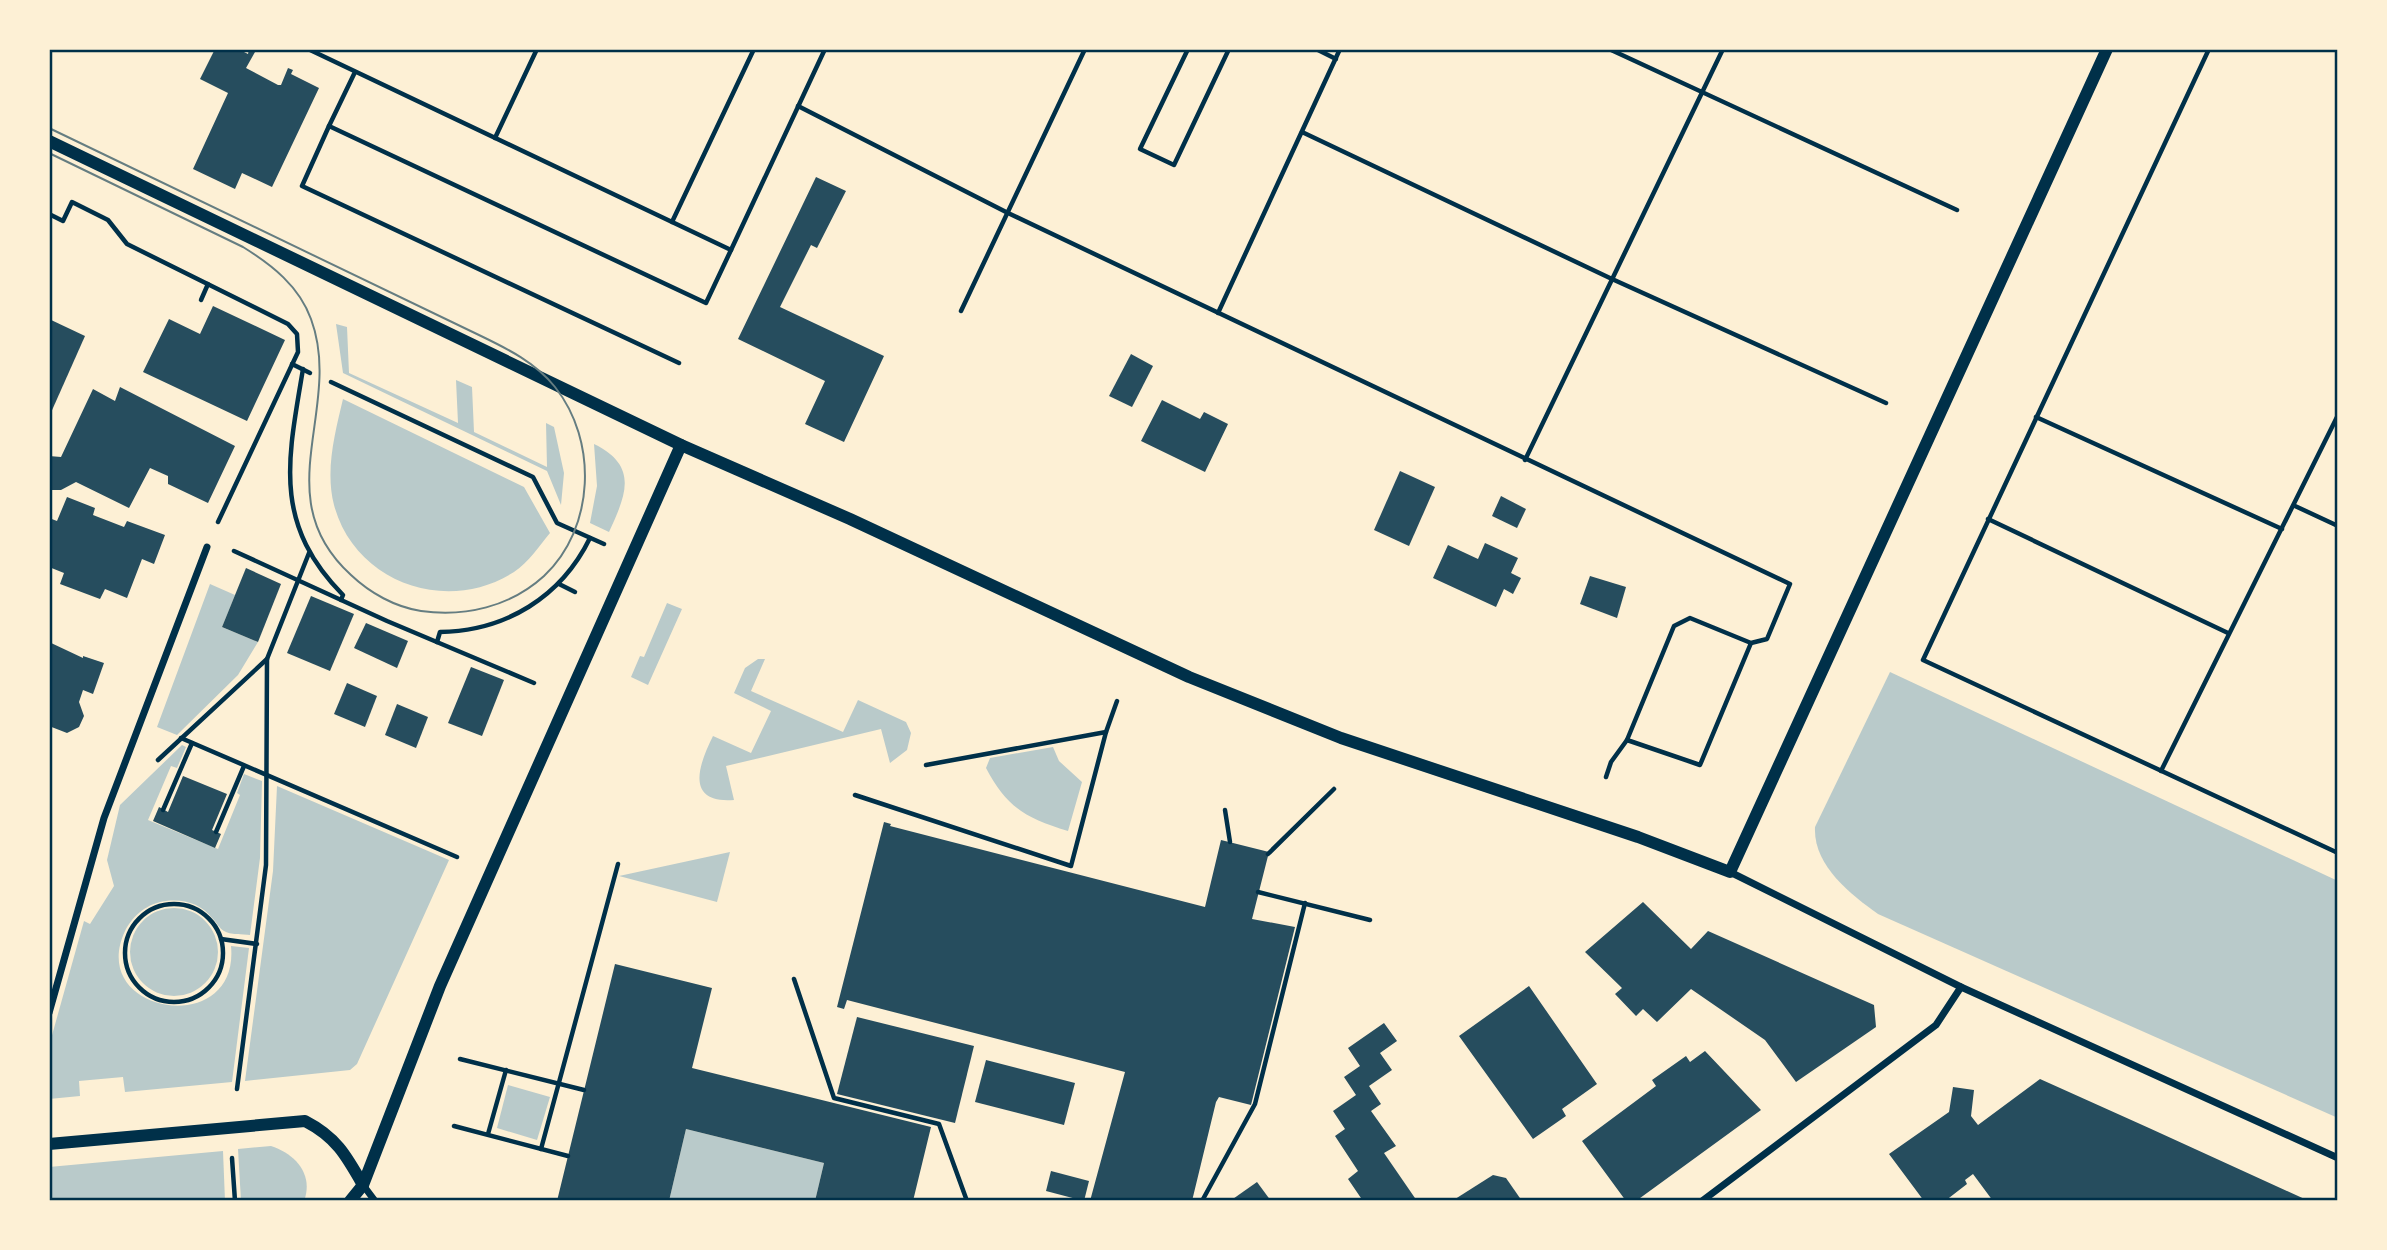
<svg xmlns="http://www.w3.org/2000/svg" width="2387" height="1250" viewBox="0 0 2387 1250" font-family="Poppins,sans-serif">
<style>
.green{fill:#b9caca}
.building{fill:#264d5e}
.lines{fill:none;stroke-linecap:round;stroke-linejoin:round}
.path{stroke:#003049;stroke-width:4.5}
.minor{stroke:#003049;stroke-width:7}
.tertiary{stroke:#003049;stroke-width:12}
.tram{stroke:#657d81;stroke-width:2}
.neatline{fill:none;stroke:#003049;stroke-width:2.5}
</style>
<rect width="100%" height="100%" fill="#fdf0d5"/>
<g class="green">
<path d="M336,324L347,327L349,373L458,423L456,380L472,387L474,432L547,467L546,423L554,427L564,473L561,505L547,471L343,373Z"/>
<path d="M343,399L524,487L550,533C539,546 529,562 514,572C447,615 355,583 334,505C325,470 335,433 343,399Z"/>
<path d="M594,444C639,466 626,495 609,532L590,523L597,486Z"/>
<path d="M210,584L235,595L222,627L258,642L238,675L177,735L157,727Z"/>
<path d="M667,603L682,609L648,685L631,677L640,656L644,657Z"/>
<path d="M758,659H765L751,691L843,732L858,700L906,722L911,733L907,750L890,763L881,729L726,766L734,800C684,804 699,764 713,736L751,753L771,711L734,693L745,668Z"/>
<path d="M1890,672L2338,881V1118L1878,914C1850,894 1813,865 1815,827Z"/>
<path d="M182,745L186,747L177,768L171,766L148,820L218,849L240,795L237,793L244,774L262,781L260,858L250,935C243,934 230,935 224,931C220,929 216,922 213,919C201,904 185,899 166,901C148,903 133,915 125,931C86,1015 240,1039 231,946L249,948L232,1082L125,1092L123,1077L79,1081L80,1096L49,1099V1046L84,921L90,924L114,886L107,860L120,805Z"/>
<path d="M1053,747L1059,761L1082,782L1068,831C1026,818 1007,808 986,768L990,758Z"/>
<path d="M277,786L449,860L357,1064L350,1070L245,1081L273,871Z"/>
<path d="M730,852L717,902L619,876Z"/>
<circle cx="174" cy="952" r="44"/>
<path d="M508,1085L550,1097L537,1140L497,1128Z"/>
<path d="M686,1129L824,1163L815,1201H669Z"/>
<path d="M271,1146C295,1154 314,1174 304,1201H241L238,1149Z"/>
<path d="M223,1151L225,1201H49V1167Z"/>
</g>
<g class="building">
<path d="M215,49H238L248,54L249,49L255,52L246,68L278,85H281L288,68L293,70L291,74L319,88L272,187L242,173L235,189L193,169L228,93L200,79Z"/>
<path d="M816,177L846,191L817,248L811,245L780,307L884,356L844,442L805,424L825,381L738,339Z"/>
<path d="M213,306L285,340L247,421L143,372L169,319L200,334Z"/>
<path d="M49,319L85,336L49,417Z"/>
<path d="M1131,354L1153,366L1132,407L1109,396Z"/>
<path d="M120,387L235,446L208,503L168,484V476L150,468L129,508L76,482L61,490H49V456L61,457L93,389L115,401Z"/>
<path d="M1162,400L1200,419L1204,412L1228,424L1205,472L1141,441Z"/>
<path d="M1400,471L1435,487L1409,546L1374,530Z"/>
<path d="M1501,496L1526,509L1517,528L1492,516Z"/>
<path d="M67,497L95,508L93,515L124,527L127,521L165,535L154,564L142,559L127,598L105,589L100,599L60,584L64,573L49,567V518L57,521Z"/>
<path d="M1485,543L1518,558L1511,573L1521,578L1513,594L1504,589L1496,607L1433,578L1448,545L1478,559Z"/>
<path d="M246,568L281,584L258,642L222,627Z"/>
<path d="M1590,576L1626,587L1617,618L1580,604Z"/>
<path d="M311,596L354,614L330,671L287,653Z"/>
<path d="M366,623L408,641L397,668L354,648Z"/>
<path d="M49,642L83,658V656L104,663L93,694L83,690L79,702L84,716L79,727L67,733L49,726Z"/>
<path d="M471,667L504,680L482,736L448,723Z"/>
<path d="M347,683L377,696L365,727L334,714Z"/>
<path d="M397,704L428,717L416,748L385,735Z"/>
<path d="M183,776L227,794L212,830L221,834L215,848L153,821L159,807L168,812Z"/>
<path d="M884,822L891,824L890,826L1205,907L1221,840L1269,852L1252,919L1295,927L1251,1105L1219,1097L1216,1102L1192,1201H1090L1125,1072L847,1000L844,1009L837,1007Z"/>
<path d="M1643,902L1691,949L1708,931L1874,1005L1876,1027L1796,1082L1765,1040L1691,989L1657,1022L1643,1009L1636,1016L1615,994L1622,988L1585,952Z"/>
<path d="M615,964L712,988L692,1068L931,1127L913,1201H815L824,1163L686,1129L669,1201H557Z"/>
<path d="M1529,986L1597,1084L1562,1109L1566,1116L1533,1139L1459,1036Z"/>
<path d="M857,1017L974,1046L955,1123L837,1094Z"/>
<path d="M1384,1023L1397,1041L1380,1053L1392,1070L1369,1086L1381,1104L1371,1111L1396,1146L1384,1153L1417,1201H1363L1348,1179L1358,1171L1335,1136L1345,1129L1333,1111L1356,1095L1344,1077L1360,1066L1348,1048Z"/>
<path d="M1705,1051L1761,1110L1636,1201H1626L1582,1141L1656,1086L1652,1080L1686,1056L1690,1062Z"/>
<path d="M986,1060L1075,1083L1064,1125L975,1102Z"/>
<path d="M2040,1079L2149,1128L2309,1201H1993L1973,1174L1965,1180L1967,1184L1945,1201H1924L1889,1154L1949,1112L1953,1087L1974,1090L1971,1116L1978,1125Z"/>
<path d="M1051,1171L1089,1181L1084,1201L1046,1191Z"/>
<path d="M1493,1175L1506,1178L1522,1201H1452Z"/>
<path d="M1257,1182L1271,1201H1230Z"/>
</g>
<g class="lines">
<g class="path">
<path d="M308,49L731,250L825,49"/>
<path d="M1188,49L1140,149L1174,165L1229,49"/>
<path d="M1316,49L1336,59"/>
<path d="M1609,49L1957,210"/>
<path d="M2209,49L1923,660L2338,853"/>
<path d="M355,72L329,126L706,303L731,250"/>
<path d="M798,106L1008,213L1790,584L1767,639L1751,643L1700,765L1627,740L1674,626L1690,618L1751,643"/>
<path d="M329,126L302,186L679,363"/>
<path d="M1302,132L1612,279L1886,403"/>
<path d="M495,138L537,49"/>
<path d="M49,214L63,221L72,202L108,220L127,244L288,324L297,334L298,352L218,522"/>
<path d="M672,222L754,49"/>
<path d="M201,300L208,284"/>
<path d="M961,311L1085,49"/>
<path d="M1218,313L1340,49"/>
<path d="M292,364L310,373"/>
<path d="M303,369C288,459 272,523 343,595L341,600"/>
<path d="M331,382L533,477L557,523L604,544"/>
<path d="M2036,417L2282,529"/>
<path d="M1525,460L1723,49"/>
<path d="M2295,506L2338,526"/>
<path d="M1988,519L2228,633"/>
<path d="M234,551L387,621L534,683"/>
<path d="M559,584L575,592"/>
<path d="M437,642L440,632C506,631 561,597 590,538"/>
<path d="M181,738L457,857"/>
<path d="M158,760L267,659"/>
<path d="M926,765L1106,732"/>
<path d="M2161,771L2338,415"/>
<path d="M1606,777L1611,762L1627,740"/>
<path d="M855,795L1071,866L1106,732L1117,701"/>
<path d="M163,810L192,743"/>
<path d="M1225,810L1230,842"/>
<path d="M216,832L244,766"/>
<path d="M1268,854L1334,789"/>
<path d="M1258,892L1370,920"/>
<circle cx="174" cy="953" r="49"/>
<path d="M221,939L257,944"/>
<path d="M794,979L834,1098L939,1124L967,1201"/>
<path d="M460,1059L584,1090"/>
<path d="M237,1089L266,865L267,659L309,553"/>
<path d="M454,1126L568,1156"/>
<path d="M488,1134L506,1070"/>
<path d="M541,1149L618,864"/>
<path d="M232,1158L235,1201"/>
<path d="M1202,1201L1255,1104L1305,903"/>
</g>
<g class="minor">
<path d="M1730,872L1961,987L2338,1158"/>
<path d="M49,1013L104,818L207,547"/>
<path d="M363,1185L375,1201"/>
<path d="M1702,1201L1936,1025L1961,987"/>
</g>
<g class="tertiary">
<path d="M49,141L681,445L850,519L1189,677L1341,738L1638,837L1730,872L2107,49"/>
<path d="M49,1144L305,1121C336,1137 346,1155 363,1185"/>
<path d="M350,1201L363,1185L440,986L681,445"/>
</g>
<path class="tram" d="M49,128L481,336C508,349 536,363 555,387C598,441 595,528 544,576C510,607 465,617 421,611C395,607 370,593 351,575C265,497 344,408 311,319C299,286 272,265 243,247L49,153"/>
</g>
<rect width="2387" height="1250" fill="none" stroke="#fdf0d5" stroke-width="102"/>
<rect x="51" y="51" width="2285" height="1148" class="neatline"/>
</svg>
